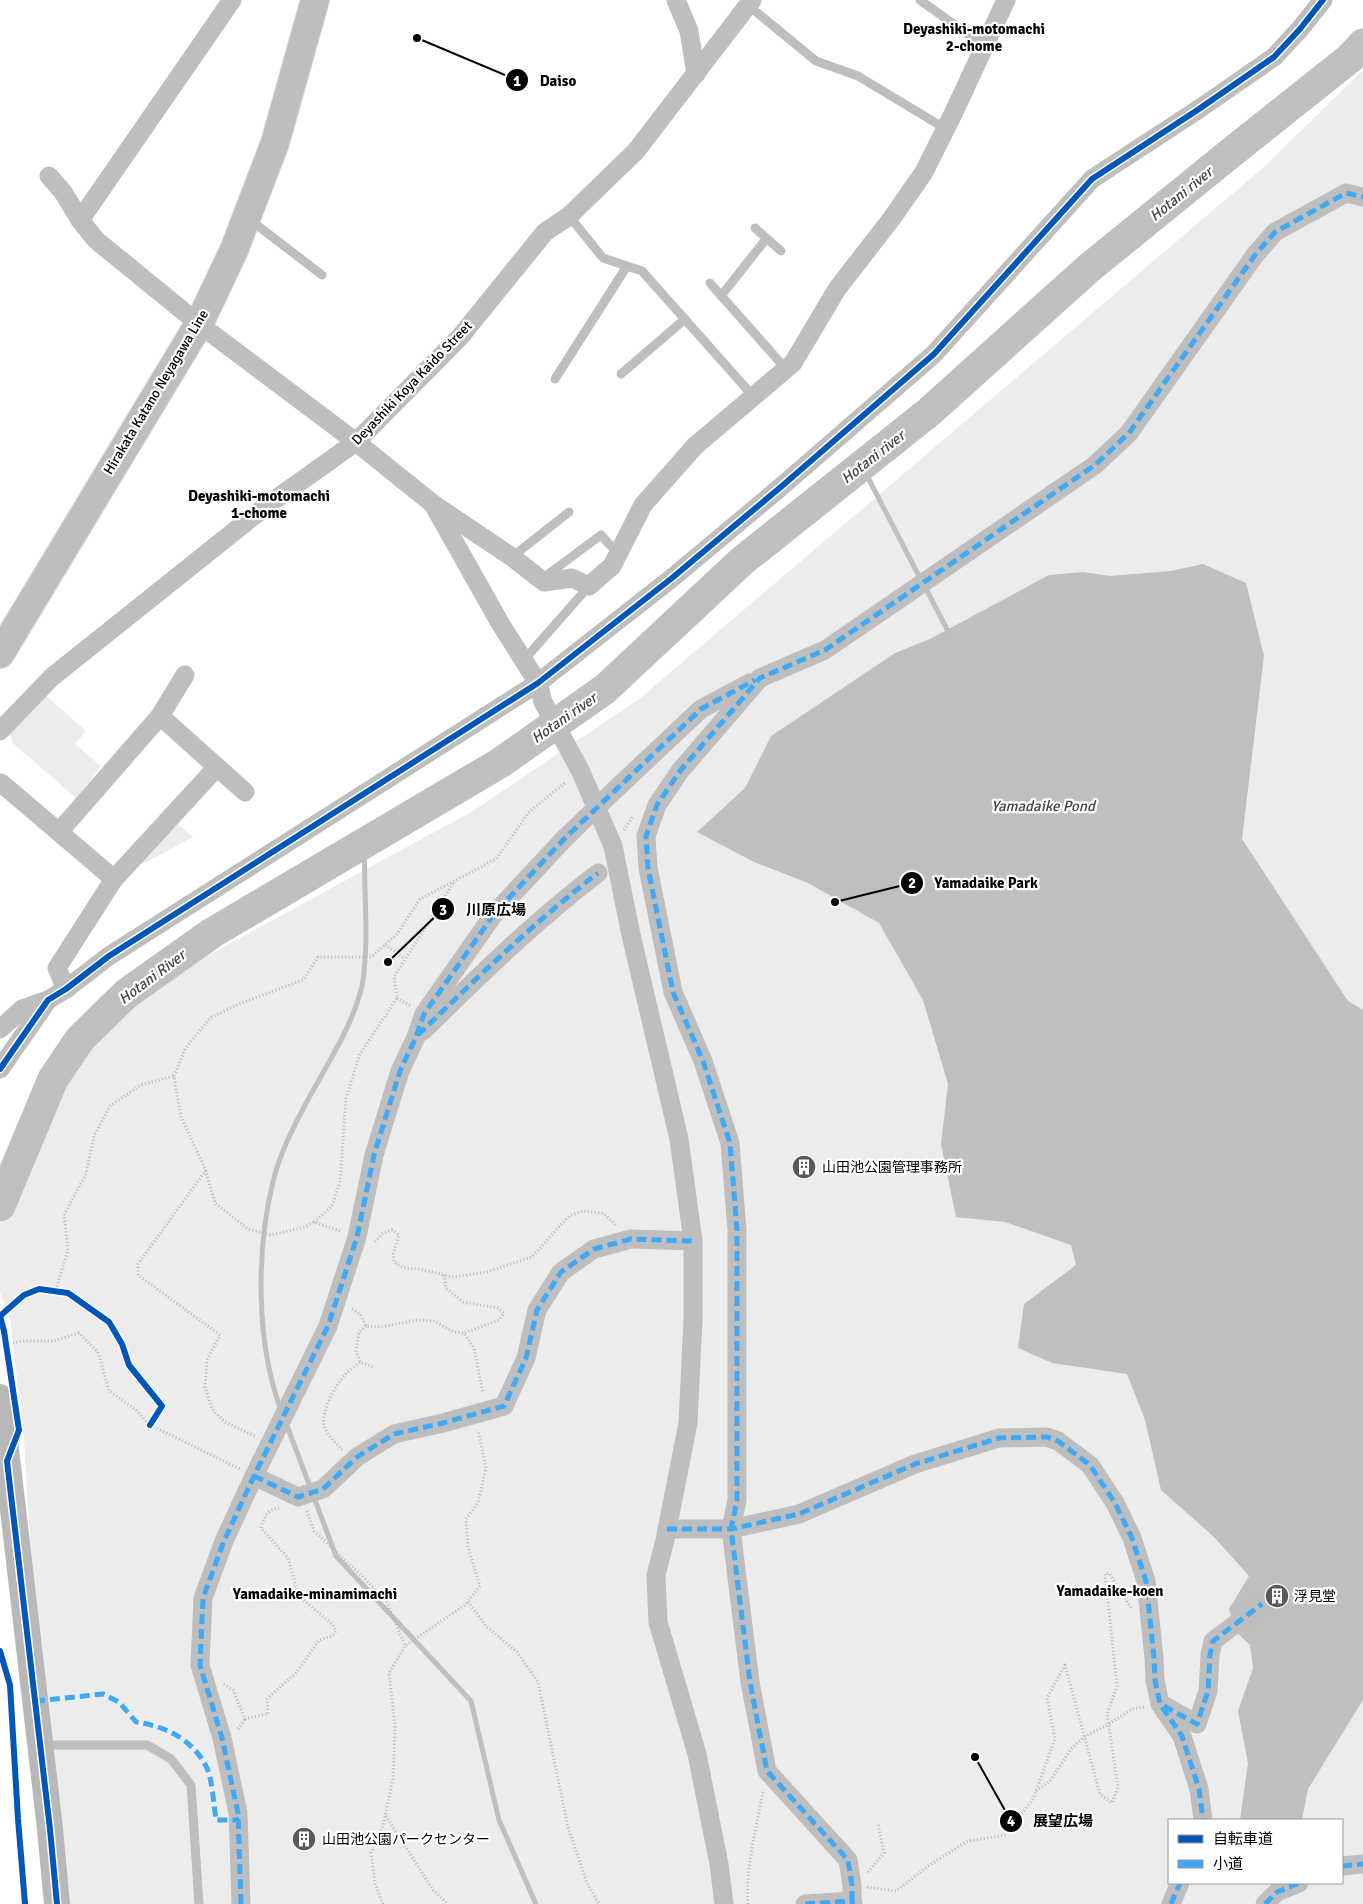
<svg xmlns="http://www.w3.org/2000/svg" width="1363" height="1904" viewBox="0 0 1363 1904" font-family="Signika,'Noto Sans JP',sans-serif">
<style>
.green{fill:#ececec;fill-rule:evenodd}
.water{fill:#bfbfbf}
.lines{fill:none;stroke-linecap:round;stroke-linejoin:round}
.stream{stroke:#bfbfbf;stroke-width:5}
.river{stroke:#bfbfbf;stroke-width:31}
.primary-casing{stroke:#dbdbdb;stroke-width:30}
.path{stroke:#b9b9b9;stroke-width:3;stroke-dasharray:1 2.5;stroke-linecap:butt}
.lane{stroke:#bebebe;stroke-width:9}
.street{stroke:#bebebe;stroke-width:19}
.secondary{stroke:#b8b8b8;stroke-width:26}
.primary{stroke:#bebebe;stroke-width:28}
.street-bridge{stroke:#bebebe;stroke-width:19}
.quiet{stroke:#3fa9f5;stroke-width:5;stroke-dasharray:10 5;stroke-linecap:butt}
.cycleway-casing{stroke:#fff;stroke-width:9}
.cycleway{stroke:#0057b8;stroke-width:6}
.labels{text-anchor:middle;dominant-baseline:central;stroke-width:4.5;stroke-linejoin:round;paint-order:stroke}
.street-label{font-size:14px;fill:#000;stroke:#fff}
.poi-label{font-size:14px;fill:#000;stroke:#fff;text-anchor:start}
.neighbourhood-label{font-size:15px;font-weight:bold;fill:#000;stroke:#fff}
.water-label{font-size:15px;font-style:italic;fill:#444;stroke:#fff}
.leader{fill:none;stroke:#000;stroke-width:2}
.callout-dot{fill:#000;stroke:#fff;stroke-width:2}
.mark-label{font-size:15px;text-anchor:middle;font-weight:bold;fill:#fff}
.callout-label{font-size:15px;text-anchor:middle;font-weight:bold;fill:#000;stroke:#fff;stroke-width:4.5;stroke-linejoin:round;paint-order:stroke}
</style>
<rect width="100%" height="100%" fill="#fff"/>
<g class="green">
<path d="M1363,70V1904H51L24,1439L10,1318L0,1293V1225L26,1158L61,1080L95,1034L139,993L473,811L639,699L1265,166ZM1169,1820H1342V1883H1169Z"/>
<path d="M44,694L86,731L75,744L101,766L76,798L14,744L9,733Z"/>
<path d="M175,822L193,837L143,864L139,861Z"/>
</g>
<path class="water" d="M1203,564L1246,583L1264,656L1242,839L1348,1001L1363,1010V1700L1308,1789L1302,1820H1240L1248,1763L1238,1711L1253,1668L1250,1645L1234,1630L1229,1609L1249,1576L1214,1537L1161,1490L1145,1420L1127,1374L1052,1363L1018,1348L1024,1304L1076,1265L1071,1245L1005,1222L956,1217L941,1144L948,1084L923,1000L879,923L808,883L754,862L697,832L745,788L771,736L895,653L930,639L1049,575L1083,572L1110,576L1171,571Z"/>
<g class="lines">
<g class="stream">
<path d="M862,466L921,580"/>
<path d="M925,587L950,635"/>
<path d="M281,1410C256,1344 256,1250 273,1182C279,1156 291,1132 303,1109C324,1068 351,1031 362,986C364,978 364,969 365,960C368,921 363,882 365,843"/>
<path d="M286,1423L336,1556L471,1701L499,1820L536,1904"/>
</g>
<path class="river" d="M0,1206L53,1079L80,1039L126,994L212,933L500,763L605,689L742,561L929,412L1089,268L1227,156L1350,58L1363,44"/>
<g class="primary-casing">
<path id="primary" d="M0,654L199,324L234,250L275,143L315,0"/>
</g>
<g class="path">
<path d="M624,830L633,816"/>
<path d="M385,945L405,959"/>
<path d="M397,998L411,1006"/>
<path d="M206,1170L138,1264V1275L220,1335L207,1360L205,1387L212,1409L225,1422L255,1436"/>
<path d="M314,1222L332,1206L340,1182L346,1098L360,1054L397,998L394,977L454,882"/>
<path d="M340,1231L314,1222L305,1227L271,1235L248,1229L215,1203L204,1166L181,1117L174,1076L185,1049L210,1018L239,1004L303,980L318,957H371L397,934L420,899L496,859L529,812L566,782"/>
<path d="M375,1242L382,1234L392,1230L399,1235L393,1254L394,1262L403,1268L418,1269L454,1277L487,1272L532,1257L569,1216L583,1211L603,1213L617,1226"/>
<path d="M444,1275L446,1288L463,1302L498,1308L504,1313L499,1320L464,1333L474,1348L483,1394"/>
<path d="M56,1290L68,1250L64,1215L86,1174L94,1136L110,1106L141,1085L174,1076"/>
<path d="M352,1309L360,1314L366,1326L381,1327L417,1320L434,1321L454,1332L464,1333"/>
<path d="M0,1316L24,1295L39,1289L68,1293L109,1322L122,1344L129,1365L162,1406L150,1425"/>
<path d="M366,1326L359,1332L356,1351L360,1362L375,1368"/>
<path d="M6,1344L25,1341H54L79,1333L98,1352L109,1391L136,1410L150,1425L240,1469"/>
<path d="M342,1450C336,1443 326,1434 324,1425C321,1411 336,1384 345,1375C349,1370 355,1366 360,1362"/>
<path d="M307,1511L314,1531L363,1577L387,1602L405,1646"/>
<path d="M468,1602L487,1627L517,1652L538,1682L568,1827L587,1883L599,1904"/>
<path d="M0,1651L10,1684"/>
<path d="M224,1684L233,1690L245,1719L268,1714L267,1699L297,1672L319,1640L332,1636L336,1631L333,1625L299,1596L288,1558L261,1528C264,1517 268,1509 279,1508"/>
<path d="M12,1700L18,1819L25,1904"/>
<path d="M238,1729L245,1719"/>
<path d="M1036,1791L1050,1781L1071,1749L1084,1737L1109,1724L1132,1709L1144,1707"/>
<path d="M386,1816L433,1890L448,1904"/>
<path d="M868,1872L884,1853L878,1824"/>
<path d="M867,1887L896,1891L931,1864L968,1841L1006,1835L1033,1799L1055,1739L1047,1698L1065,1665L1100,1794L1112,1803L1118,1787L1107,1714L1117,1686L1105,1574L1109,1573L1131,1608"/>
<path d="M383,1904L375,1884L371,1853L383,1826L393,1779L395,1727L389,1673L405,1646L465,1605L480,1586L468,1547L466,1519L478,1503L486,1468L478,1430"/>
<path d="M748,1904C745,1869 757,1826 763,1791"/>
</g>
<g class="lane">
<path d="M920,0L984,46"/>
<path d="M749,6L816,61L858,76L946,129"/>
<path d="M569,216L603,258L642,271L753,396"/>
<path d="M249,219L322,275"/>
<path d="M755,228L781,251"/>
<path d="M710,283L786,369"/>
<path d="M721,296L766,239"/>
<path d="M621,374L685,319"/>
<path d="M555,379L627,266"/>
<path d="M512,557L569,512"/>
<path d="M543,578L601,535L618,554"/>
<path d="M524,660L589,586"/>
<path d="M43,1745H147L171,1759L191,1785L199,1904"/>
</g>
<g class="street">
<path d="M676,0L689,31L696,74"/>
<path d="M49,176L63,192L80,220L96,240L199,324L356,442L433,504L512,557L544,582L572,578L589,586L612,566L643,505L695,446L793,363L837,289L892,218L924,172L953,114L1006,0"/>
<path d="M80,220L232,0"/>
<path d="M433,504L500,623L538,683L543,702L580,770L613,846L631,935L679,1139L693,1241V1319L688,1423L665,1540L656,1575L658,1622L697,1754L719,1864L724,1904"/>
<path d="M160,716L245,792"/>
<path d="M0,731L52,677L266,506L356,442L460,337L545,232L569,216L636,151L752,0"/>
<path d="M1,783L114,879"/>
<path d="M618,787L701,709L750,683"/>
<path d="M59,832L160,716L185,675"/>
<path d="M66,989L57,968L114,879L217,767"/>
<path d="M0,1029L22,1009L48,1000"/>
<path d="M423,1031C479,976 535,921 598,873"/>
<path d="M0,1069L48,1000L66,989L109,956L538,683L672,578L782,486L934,354L1092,179L1199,109L1274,57L1300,29L1323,0"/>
<path d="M254,1476L298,1497L323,1489L357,1457L394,1434L443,1423L504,1406L526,1358L537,1310L561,1272L594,1249L631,1239L693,1241"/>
<path d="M667,1529H731L799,1514L915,1464L999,1438L1047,1437L1058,1441L1090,1465L1115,1503L1132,1538L1146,1581L1154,1658L1155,1680L1160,1704L1182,1736L1199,1789L1203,1820"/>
<path d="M1165,1706L1197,1724L1208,1691L1210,1655L1213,1641L1262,1604"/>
<path d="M1342,1866L1363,1864"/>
<path d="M852,1901V1885L848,1860L767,1771L750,1682L731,1529L737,1500V1230L730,1143L703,1061L673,992L648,868L646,836L657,805L680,771L760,678L825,650L1095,465L1129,433L1255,255L1275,232L1346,193L1363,197"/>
<path d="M241,1904L238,1813L222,1738L200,1665L203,1598L224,1541L254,1476L328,1326L357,1237L374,1155L400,1071L416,1037L424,1014L494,914L564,839"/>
<path d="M805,1904L852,1901L853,1904"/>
<path d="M1171,1904L1180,1883"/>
<path d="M1265,1904L1277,1892L1299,1883"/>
</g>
<path class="secondary" d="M0,1397L50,1829L57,1904"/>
<use href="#primary" class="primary"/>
<path class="street-bridge" d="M564,839L618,787"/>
<g class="quiet">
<path d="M418,1035C476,979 534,922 598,873"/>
<path d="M254,1476L298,1497L323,1489L357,1457L394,1434L443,1423L504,1406L526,1358L537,1310L561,1272L594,1249L631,1239L693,1241"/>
<path d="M667,1529H731L799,1514L915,1464L999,1438L1047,1437L1058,1441L1090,1465L1115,1503L1132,1538L1146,1581L1154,1658L1155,1680L1160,1704L1182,1736L1199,1789L1203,1820"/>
<path d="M35,1701L103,1694L119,1702L136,1722C165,1726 192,1739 206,1766C212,1776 214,1807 216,1820H239"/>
<path d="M1164,1706L1197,1724L1208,1691L1210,1655L1213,1641L1262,1604"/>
<path d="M1342,1866L1363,1864"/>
<path d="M852,1901V1885L848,1860L767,1771L750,1682L731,1529L737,1500V1230L730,1143L703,1061L673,992L648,868L646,836L657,805L680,771L760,678L825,650L1095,465L1129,433L1255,255L1275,232L1346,193L1363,197"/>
<path d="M241,1904L238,1813L222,1738L200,1665L203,1598L224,1541L254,1476L328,1326L357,1237L374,1155L400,1071L416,1037L424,1014L494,914L564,839L701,709L755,680"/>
<path d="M805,1904L852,1901L853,1904"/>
<path d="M1171,1904L1180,1883"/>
<path d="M1265,1904L1277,1892L1299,1883"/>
</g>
<g class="cycleway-casing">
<g id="cycleway">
<path d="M0,1069L48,1000L66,989L109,956L538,683L672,578L782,486L934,354L1092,179L1199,109L1274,57L1300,29L1323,0"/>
<path d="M0,1316L4,1331L19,1430L7,1461L50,1829L57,1904"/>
<path d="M0,1316L24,1295L39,1289L68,1293L109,1322L122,1344L129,1365L162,1406L150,1425"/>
<path d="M0,1651L10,1685L18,1819L25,1904"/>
</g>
</g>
<use href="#cycleway" class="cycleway"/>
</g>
<defs>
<g id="building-disc" transform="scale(1.25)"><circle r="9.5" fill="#595959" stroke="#fff"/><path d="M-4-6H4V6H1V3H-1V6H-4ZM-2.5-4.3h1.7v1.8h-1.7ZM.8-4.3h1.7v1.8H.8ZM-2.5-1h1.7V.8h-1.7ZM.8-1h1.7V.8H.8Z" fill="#fff"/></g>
</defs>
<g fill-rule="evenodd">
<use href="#building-disc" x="804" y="1167"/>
<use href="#building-disc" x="1277" y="1596"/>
<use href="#building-disc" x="304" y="1839"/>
</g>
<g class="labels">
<g class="street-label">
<text transform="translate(412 383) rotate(-46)">Deyashiki Koya Kaido Street</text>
<text transform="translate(156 392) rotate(-59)">Hirakata Katano Neyagawa Line</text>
</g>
<g class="poi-label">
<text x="822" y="1167">山田池公園管理事務所</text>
<text x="1294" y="1596">浮見堂</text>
<text x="322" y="1839">山田池公園パークセンター</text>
</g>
<g class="neighbourhood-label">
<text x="974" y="29">Deyashiki-motomachi<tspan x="974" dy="17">2-chome</tspan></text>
<text x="259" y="496">Deyashiki-motomachi<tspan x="259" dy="17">1-chome</tspan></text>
<text x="1110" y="1591">Yamadaike-koen</text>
<text x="315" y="1594">Yamadaike-minamimachi</text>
</g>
<g class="water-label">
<text transform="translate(1181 194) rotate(-39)">Hotani river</text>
<text transform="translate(873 457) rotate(-38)">Hotani river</text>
<text transform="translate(564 718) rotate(-35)">Hotani river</text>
<text x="1043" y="806">Yamadaike Pond</text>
<text transform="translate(152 977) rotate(-37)">Hotani River</text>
</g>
</g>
<path class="leader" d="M417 38L517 80M835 902L912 883M388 962L443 909M975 1757L1011 1821"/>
<g class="callout-dot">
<circle cx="417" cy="38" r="5"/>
<circle cx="835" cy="902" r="5"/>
<circle cx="388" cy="962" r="5"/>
<circle cx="975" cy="1757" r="5"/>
<circle cx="517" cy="80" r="12"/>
<circle cx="912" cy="883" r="12"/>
<circle cx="443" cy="909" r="12"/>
<circle cx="1011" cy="1821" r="12"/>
</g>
<g class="mark-label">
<text x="517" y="86">1</text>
<text x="912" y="888">2</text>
<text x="443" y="915">3</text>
<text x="1011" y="1826">4</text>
</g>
<g class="callout-label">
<text x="558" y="86">Daiso</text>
<text x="986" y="888">Yamadaike Park</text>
<text x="496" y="915">川原広場</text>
<text x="1063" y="1826">展望広場</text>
</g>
<rect x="1168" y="1819" width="175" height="65" fill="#ffffff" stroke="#999999"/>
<rect x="1178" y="1835" width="25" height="8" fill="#0057b8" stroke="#999999"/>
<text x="1213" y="1844" font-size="15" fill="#000000">自転車道</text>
<rect x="1178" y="1860" width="25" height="8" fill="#3fa9f5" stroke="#999999"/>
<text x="1213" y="1869" font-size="15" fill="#000000">小道</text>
</svg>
